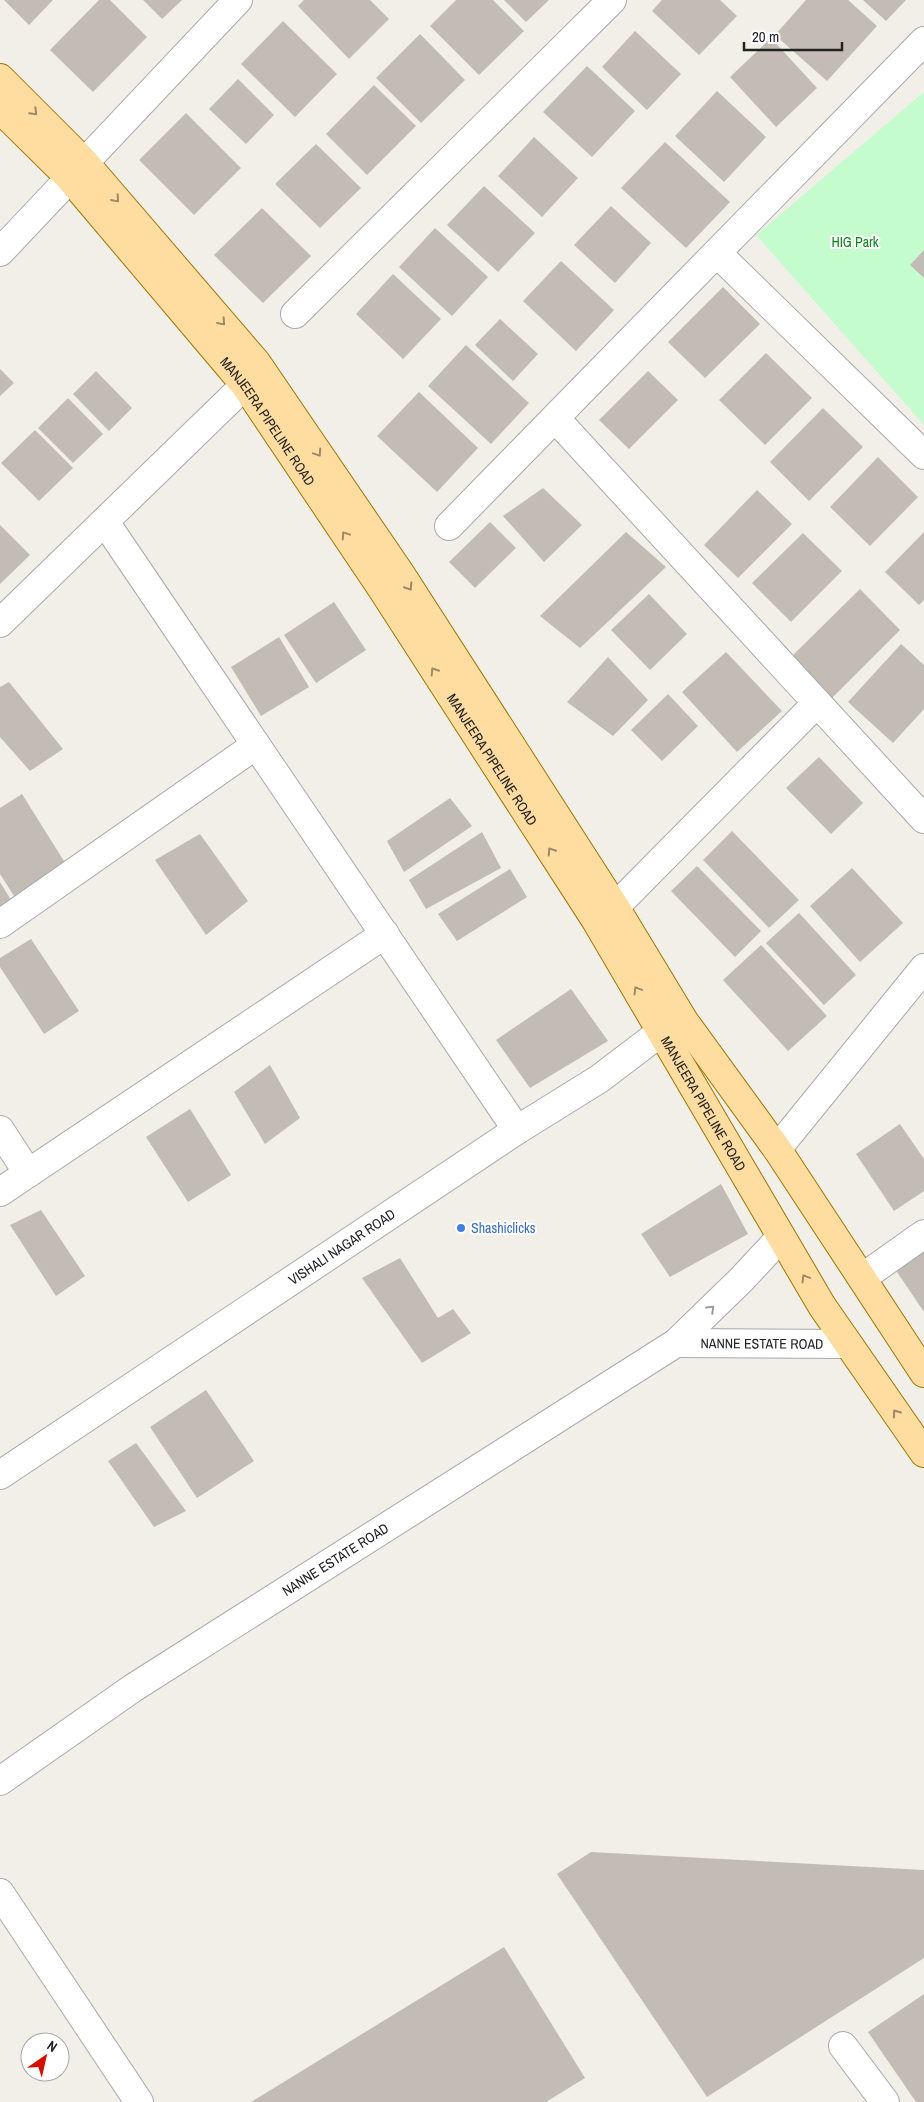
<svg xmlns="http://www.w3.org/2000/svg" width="924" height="2102" viewBox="0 0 924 2102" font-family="'Archivo Narrow',sans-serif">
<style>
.park{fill:#c5fcce}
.building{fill:#c3bcb4}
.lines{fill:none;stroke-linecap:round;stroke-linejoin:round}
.minor-casing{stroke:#a9a9a9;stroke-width:30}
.major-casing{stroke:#9f7600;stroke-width:30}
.minor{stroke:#fff;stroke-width:28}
.major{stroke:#ffdda0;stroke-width:28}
.oneway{stroke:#9c8967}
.oneway2{stroke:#9c9c9c}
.shop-dot{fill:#3f7fe0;stroke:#fff;stroke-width:2}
.labels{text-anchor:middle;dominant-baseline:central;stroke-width:4;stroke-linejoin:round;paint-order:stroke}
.park-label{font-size:14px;fill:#08871c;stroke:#fff}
.street-label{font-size:14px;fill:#222;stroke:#fff}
.shop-label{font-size:14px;fill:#366cbe;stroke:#fff;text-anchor:start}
</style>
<rect width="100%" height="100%" fill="#f2efe8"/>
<path class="park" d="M924,92V425L756,235Z"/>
<g class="building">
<path d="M4,0H53L29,25Z"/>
<path d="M99,0H110L147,37L93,92L50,50Z"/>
<path d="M143,0H182L162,19Z"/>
<path d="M304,0H370L389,19L349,59L298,6Z"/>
<path d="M456,0H493L524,31L479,75L430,26Z"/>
<path d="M504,0H549L526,22Z"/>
<path d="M662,0H720L737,16L699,55L652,11Z"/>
<path d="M806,0H848L877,26L827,81L775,35Z"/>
<path d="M863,0H906L886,21Z"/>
<path d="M283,21L337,74L295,117L241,64Z"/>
<path d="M635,31L681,74L647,110L602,67Z"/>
<path d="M420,34L465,80L421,123L376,78Z"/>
<path d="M771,38L817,88L776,127L730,77Z"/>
<path d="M587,66L635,111L592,157L543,112Z"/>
<path d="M238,79L274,115L246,144L209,109Z"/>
<path d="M374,85L416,126L367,175L326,134Z"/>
<path d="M717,91L766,137L724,182L675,136Z"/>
<path d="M186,113L241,168L194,215L139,160Z"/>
<path d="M534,137L578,178L542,217L498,176Z"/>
<path d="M665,142L730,202L686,248L621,188Z"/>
<path d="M316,144L361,188L320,228L275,184Z"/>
<path d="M484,186L535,233L498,272L447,225Z"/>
<path d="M611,206L651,243L615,283L574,245Z"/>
<path d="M262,208L311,256L263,303L214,255Z"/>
<path d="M435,228L488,277L452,316L399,267Z"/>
<path d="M924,250V278L910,265Z"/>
<path d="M561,261L614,310L576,351L523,301Z"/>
<path d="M393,274L441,319L403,359L356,314Z"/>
<path d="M723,287L760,324L705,378L668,342Z"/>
<path d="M500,319L538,354L513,381L475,345Z"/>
<path d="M466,345L529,403L491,444L428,386Z"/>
<path d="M766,353L812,398L765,445L719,400Z"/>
<path d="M0,369L14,383L0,396Z"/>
<path d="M96,371L132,408L109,431L73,394Z"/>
<path d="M648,371L678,400L629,449L599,420Z"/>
<path d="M419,392L478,448L437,492L377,436Z"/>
<path d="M68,398L103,434L73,463L38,428Z"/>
<path d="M823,408L863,447L809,501L770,462Z"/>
<path d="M35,430L73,468L39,501L1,463Z"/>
<path d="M878,457L918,497L870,546L830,507Z"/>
<path d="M543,488L582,525L544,562L503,516Z"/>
<path d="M757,490L792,524L738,578L704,545Z"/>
<path d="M490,522L516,548L475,588L449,562Z"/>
<path d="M0,525L30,555L0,584Z"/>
<path d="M626,532L666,567L580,648L540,616Z"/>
<path d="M924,532V600L919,605L885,572Z"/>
<path d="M803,533L842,571L791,622L752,583Z"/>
<path d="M860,589L900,630L830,700L789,659Z"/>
<path d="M649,594L687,634L650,670L611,630Z"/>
<path d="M334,602L366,650L316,683L284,635Z"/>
<path d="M279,637L309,687L261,716L231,667Z"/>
<path d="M901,644L924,665V709L893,743L848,702Z"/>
<path d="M726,652L782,711L737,752L682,692Z"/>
<path d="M608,657L648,700L613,736L567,702Z"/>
<path d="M9,682L63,749L30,771L0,737V687Z"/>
<path d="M668,694L698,726L662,761L631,730Z"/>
<path d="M819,757L863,803L831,834L786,788Z"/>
<path d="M22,794L67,866L16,899L0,874V808Z"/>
<path d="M450,798L472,826L404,872L387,841Z"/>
<path d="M732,831L799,900L769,928L703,860Z"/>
<path d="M482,832L501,868L426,909L409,880Z"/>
<path d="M200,834L248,901L206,935L155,860Z"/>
<path d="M697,866L761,931L735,957L671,891Z"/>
<path d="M852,868L903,923L860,962L810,906Z"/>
<path d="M510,869L527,897L457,941L438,914Z"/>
<path d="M0,882L11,900L0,907Z"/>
<path d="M799,913L856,975L824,1005L766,943Z"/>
<path d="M31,939L79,1011L44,1034L0,967V958Z"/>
<path d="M761,945L827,1016L788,1051L723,980Z"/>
<path d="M571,989L608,1041L530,1088L496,1040Z"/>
<path d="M270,1065L300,1118L265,1144L234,1092Z"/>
<path d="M190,1109L231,1175L188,1202L146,1137Z"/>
<path d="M900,1124L924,1159V1191L894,1211L856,1154Z"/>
<path d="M721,1184L748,1234L670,1277L641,1234Z"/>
<path d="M41,1210L85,1276L56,1296L10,1225Z"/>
<path d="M923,1250L924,1251V1312L895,1269Z"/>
<path d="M400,1258L438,1318L453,1309L471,1333L422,1363L362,1278Z"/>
<path d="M206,1390L254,1461L197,1498L150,1427Z"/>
<path d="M136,1443L186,1511L154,1527L108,1461Z"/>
<path d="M591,1852L924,1870V1958L707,2097L557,1874Z"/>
<path d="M504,1947L585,2078L546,2102H251Z"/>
<path d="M924,1994V2102H916L868,2032Z"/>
</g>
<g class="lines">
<g class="minor-casing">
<g id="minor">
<path d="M0,252L238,0"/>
<path d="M717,253L924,455"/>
<path d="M295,314L612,0"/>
<path d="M555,418L924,819"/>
<path d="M105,522L517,1130"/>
<path d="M449,526L924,41"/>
<path d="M0,623L245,385"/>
<path d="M615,907L817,703"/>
<path d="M0,924L256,745"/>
<path d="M0,1130L28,1173"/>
<path d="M777,1149L924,968"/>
<path d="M0,1192L385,934"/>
<path d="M862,1278L924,1234"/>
<path id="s1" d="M676,1343L848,1344"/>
<path id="s2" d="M0,1475L517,1130L599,1079L661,1032L681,1022"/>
<path id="s3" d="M0,1781L133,1688L676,1343L741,1280L781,1237"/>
<path d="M0,1893L139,2102"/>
<path d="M843,2046L885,2102"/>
</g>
</g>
<g class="major-casing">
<g id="major">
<path d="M0,78L84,162L256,362L402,576L615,907L684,1021L777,1149L924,1373"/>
<path id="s4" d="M0,109L69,177L245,385L382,589L595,919L822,1306L924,1453"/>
</g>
</g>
<use href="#minor" class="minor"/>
<use href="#major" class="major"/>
</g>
<defs><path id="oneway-chevron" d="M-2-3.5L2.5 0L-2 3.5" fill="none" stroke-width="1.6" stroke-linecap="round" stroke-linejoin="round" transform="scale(1.25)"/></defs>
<g class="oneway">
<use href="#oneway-chevron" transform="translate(34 112) rotate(45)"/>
<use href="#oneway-chevron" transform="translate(116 199) rotate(49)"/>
<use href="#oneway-chevron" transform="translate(222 322) rotate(49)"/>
<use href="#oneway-chevron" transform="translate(318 453) rotate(56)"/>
<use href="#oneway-chevron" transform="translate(345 535) rotate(-124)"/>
<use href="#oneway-chevron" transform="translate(409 587) rotate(57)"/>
<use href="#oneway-chevron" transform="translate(434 671) rotate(-123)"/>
<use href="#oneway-chevron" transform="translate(551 851) rotate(-123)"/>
<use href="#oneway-chevron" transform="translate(637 990) rotate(-121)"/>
<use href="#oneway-chevron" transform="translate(805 1278) rotate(-121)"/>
<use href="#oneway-chevron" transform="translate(896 1413) rotate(-125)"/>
</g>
<use class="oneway2" href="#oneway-chevron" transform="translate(711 1309) rotate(-44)"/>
<circle class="shop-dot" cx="461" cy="1228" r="5"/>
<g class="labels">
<g class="park-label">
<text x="855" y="242">HIG Park</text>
</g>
<g class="street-label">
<text stroke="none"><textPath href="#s4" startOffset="412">MANJEERA PIPELINE ROAD</textPath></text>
<text stroke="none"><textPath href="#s4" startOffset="818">MANJEERA PIPELINE ROAD</textPath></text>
<text stroke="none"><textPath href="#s4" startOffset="1222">MANJEERA PIPELINE ROAD</textPath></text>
<text stroke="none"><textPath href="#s2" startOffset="411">VISHALI NAGAR ROAD</textPath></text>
<text stroke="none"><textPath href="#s1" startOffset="86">NANNE ESTATE ROAD</textPath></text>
<text stroke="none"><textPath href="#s3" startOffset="402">NANNE ESTATE ROAD</textPath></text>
</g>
<g class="shop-label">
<text x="471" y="1228">Shashiclicks</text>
</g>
</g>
<g transform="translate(45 2057) rotate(34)"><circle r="24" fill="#ffffff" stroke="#a7a7a7"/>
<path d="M0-4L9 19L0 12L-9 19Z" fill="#d30f00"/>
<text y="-8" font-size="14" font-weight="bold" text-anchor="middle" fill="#222222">N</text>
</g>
<path d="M744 42v8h98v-8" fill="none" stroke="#222222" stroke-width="2.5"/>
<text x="752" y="42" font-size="15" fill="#222222" stroke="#ffffff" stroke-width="4" paint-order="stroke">20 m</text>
</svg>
